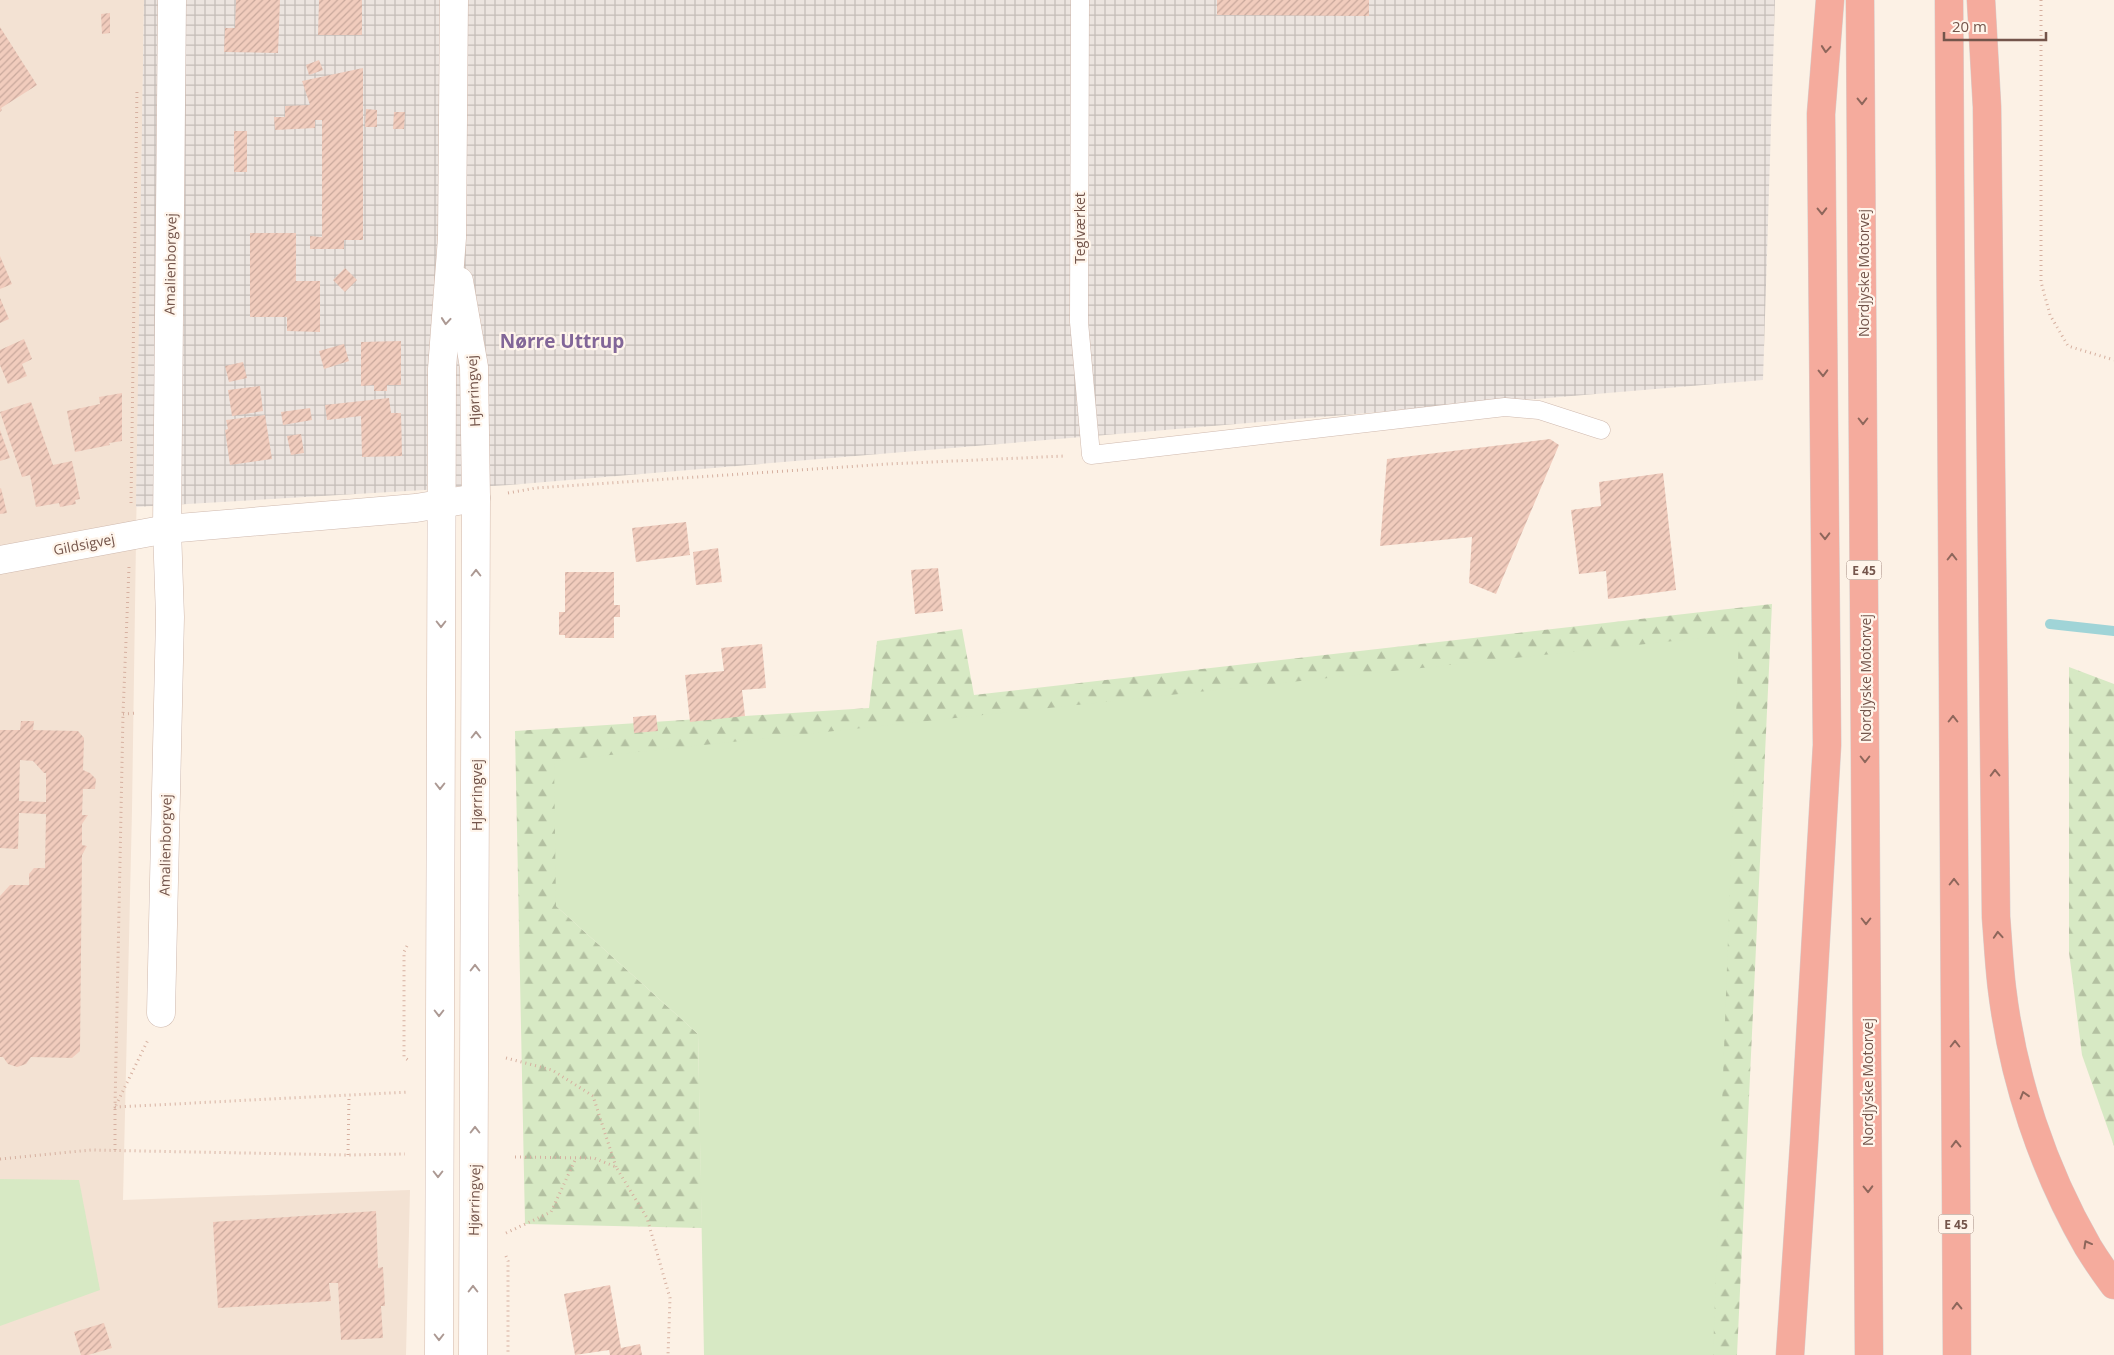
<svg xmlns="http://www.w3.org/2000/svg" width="2114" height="1355" viewBox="0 0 2114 1355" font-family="'Open Sans',sans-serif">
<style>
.residential{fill:#f3e2d3}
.industrial{fill:url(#industrial-grid)}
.forest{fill:url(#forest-firs)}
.park{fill:#d7e9c4}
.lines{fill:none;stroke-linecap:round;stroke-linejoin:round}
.stream{stroke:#a0d4d7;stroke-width:10}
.building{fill:url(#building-hatch);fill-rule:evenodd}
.service-casing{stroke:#cfb9ae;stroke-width:19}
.minor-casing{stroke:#cfb9ae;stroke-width:29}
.secondary-casing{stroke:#d2b9ac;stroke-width:29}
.motorway-casing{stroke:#d8cfcd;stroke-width:29}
.path{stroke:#d6b0a0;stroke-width:3;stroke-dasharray:1 4;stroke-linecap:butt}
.service{stroke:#fff;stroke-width:18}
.minor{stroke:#fff;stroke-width:28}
.secondary{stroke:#fff;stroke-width:28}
.motorway{stroke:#f5ab9d;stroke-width:28}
.oneway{stroke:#8e665b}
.oneway2{stroke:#ac9993}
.labels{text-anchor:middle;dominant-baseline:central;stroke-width:4.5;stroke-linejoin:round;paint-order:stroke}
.shield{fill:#fff5eb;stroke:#9e857b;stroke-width:1}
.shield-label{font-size:12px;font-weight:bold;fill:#74554b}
.street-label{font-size:14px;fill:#74554b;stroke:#fff5eb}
.district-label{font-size:19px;font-weight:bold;fill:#826698;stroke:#fff5eb}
</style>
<defs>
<pattern id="industrial-grid" width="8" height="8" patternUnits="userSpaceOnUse" patternTransform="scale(1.25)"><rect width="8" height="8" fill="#ece4df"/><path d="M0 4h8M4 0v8" fill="none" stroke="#c4bcb7"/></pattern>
<pattern id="forest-firs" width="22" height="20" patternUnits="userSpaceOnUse" patternTransform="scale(1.25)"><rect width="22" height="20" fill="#d7e9c4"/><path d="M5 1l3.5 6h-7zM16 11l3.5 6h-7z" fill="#b3c0a1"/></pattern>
<pattern id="building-hatch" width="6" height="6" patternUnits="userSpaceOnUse" patternTransform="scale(1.25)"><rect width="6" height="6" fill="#f1ccbd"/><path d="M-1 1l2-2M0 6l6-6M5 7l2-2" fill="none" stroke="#c8a89c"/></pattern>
</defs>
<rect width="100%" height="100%" fill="#fcf1e5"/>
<path class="residential" d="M0,0H144L132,810L123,1200L410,1190L406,1355H0Z"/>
<path class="industrial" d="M144,0H1775L1763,380L509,485L136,507Z"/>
<g class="forest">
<path d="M1772,604L1737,1355H1713L556,906L698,1034L702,1228L525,1224L515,731L869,708L877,641L962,629L974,695Z"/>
<path d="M2069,667L2114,684V1146L2082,1055L2069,952Z"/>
</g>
<g class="park">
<path d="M1739,634L1713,1355H704L698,1034L556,906L554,761Z"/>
<path d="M0,1179L79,1180L100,1290L0,1326Z"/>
</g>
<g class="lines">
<path class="stream" d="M2050,624L2114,631"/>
</g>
<g class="building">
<path d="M236,0H280L278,53L224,52L225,28H235Z"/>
<path d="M319,0H362V35H318Z"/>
<path d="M1217,0H1369V16L1217,15Z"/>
<path d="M110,13V33L102,34L101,14Z"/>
<path d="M0,27L37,85L1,108L2,110L0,112Z"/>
<path d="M319,60L323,70L309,75L306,65Z"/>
<path d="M363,68V240H344V249H310V236L322,237V120H315V128L275,130L274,117H285V106L310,105L302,81Z"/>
<path d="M366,109L377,110V127H365Z"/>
<path d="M394,112H405L404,129H393Z"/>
<rect x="234" y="131" width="13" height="41"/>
<path d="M250,233H296V281H320V332L287,331V317H250Z"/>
<path d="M0,256L12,284L0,289Z"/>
<path d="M345,268L357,280L345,292L333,280Z"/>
<path d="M0,298L9,319L0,323Z"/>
<path d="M24,339L32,359L22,364L27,376L8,384L0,365V350Z"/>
<path d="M401,341V385H387V391H374V385L361,386V342Z"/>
<path d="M344,344L349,361L324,369L319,351Z"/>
<path d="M243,362L247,378L229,382L225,366Z"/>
<path d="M260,386L263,411L232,416L228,390Z"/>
<path d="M122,393V441L109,443L110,445L75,452L67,411L100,404L99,397Z"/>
<path d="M389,398L391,413H401L402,456L362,457L361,416L327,420L325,405Z"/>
<path d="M31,402L53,465L72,461L80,499L75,500L76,504L60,507L59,503L36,507L30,475L22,477L0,412Z"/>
<path d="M310,408L312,420L283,425L281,412Z"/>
<path d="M265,415L272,459L230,465L225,430L228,429L226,420Z"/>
<path d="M0,430L10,458L0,461Z"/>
<path d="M301,434L304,453L291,455L287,436Z"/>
<path d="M1550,439L1559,445L1496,594L1469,583L1472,537L1380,546L1387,459Z"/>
<path d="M1663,473L1676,590L1608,599L1606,571L1579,574L1571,510L1601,506L1599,482Z"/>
<path d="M1,488L7,513L0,514V489Z"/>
<path d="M686,522L690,555L636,562L632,528Z"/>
<path d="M718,548L722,582L696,585L693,552Z"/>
<path d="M938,568L943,611L915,614L911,570Z"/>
<path d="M565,572H614V605H620V617H614V638H565V635H559V612H565Z"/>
<path d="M762,644L766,688L742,690L745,716L690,722L685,675L724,671L721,648Z"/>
<path d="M656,715L658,731L634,733L633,717Z"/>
<path d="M21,721H34L33,730L78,731L84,738L83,770L90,773L96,779L95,789H83L82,815H88L82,824V845L87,846L82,855L80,1051L72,1058L31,1057L26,1064L17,1067L8,1064L3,1057H0V896L10,885H29V874L34,868H45L46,814L19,813L18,849L0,848V730H20ZM20,760L33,761L44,773H46V802L19,801Z"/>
<path d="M376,1211L378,1268L383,1267L385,1306H381L383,1338L341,1340L338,1283H329L331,1301L218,1308L213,1222Z"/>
<path d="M610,1285L621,1348L640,1344L642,1355H610L609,1350L575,1355L564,1294Z"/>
<path d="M104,1323L112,1348L88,1355H81L74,1332Z"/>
</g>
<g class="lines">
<g class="service-casing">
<path id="service" d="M1080,0L1079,322L1091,455L1505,407L1539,410L1601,430"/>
</g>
<g class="minor-casing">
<g id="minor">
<path d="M0,560L167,529L416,508L476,498"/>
<path d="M161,1013L170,617L167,529L172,0"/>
</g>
</g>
<g class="secondary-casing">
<g id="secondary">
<path d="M459,281L474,367L476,498L473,1355"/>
<path d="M439,1355L442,369L452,238L454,0"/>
</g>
</g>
<g class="motorway-casing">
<g id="motorway">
<path d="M1860,0L1869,1355"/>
<path d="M1949,0L1957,1355"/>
<path d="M1981,0L1987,107L1996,917C1998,941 1999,965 2002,989C2013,1079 2043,1169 2088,1247C2096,1260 2105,1273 2114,1285"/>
<path d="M1790,1355L1804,1144L1827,745L1821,114L1830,0"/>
</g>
</g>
<g class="path">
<path d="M2041,0V282L2050,315L2068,346L2114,360"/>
<path d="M508,493L536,488L888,464L1065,456"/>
<path d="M131,503L137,89"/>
<path d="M129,567L123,714L115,1107L408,1092"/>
<path d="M123,714L137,713"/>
<path d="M407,946L404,952V1057L408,1060"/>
<path d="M506,1058L552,1070L593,1096L616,1167"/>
<path d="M115,1150V1107L148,1040"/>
<path d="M348,1155L349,1096"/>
<path d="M515,1157L594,1158L616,1167L647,1218L670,1298L668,1355"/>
<path d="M0,1159L91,1150L348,1155L405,1154"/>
<path d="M506,1233L551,1212L576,1158"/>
<path d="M506,1256L508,1261V1355"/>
</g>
<use href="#service" class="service"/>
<use href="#minor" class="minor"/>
<use href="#secondary" class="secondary"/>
<use href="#motorway" class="motorway"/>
</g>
<defs><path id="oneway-chevron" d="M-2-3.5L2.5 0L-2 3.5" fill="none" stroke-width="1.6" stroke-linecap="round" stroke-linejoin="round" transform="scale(1.25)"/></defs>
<g class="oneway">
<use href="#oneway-chevron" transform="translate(1826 49) rotate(95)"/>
<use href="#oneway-chevron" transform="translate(1862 101) rotate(89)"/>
<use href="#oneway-chevron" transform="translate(1822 211) rotate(89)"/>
<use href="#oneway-chevron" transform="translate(1823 373) rotate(89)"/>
<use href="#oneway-chevron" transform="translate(1863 421) rotate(90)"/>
<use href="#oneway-chevron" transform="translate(1825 536) rotate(89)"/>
<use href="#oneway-chevron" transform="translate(1952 557) rotate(-90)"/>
<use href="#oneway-chevron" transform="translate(1953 719) rotate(-90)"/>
<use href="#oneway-chevron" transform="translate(1865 759) rotate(90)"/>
<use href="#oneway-chevron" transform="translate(1995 773) rotate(-91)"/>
<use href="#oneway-chevron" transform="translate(1954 882) rotate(-90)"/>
<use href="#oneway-chevron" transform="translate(1866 921) rotate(90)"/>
<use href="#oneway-chevron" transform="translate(1998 935) rotate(-94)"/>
<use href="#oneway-chevron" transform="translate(1955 1044) rotate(-90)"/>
<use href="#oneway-chevron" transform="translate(2024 1095) rotate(-107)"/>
<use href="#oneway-chevron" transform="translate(1956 1144) rotate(-91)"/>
<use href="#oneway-chevron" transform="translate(1868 1189) rotate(89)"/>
<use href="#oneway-chevron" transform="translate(2087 1244) rotate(-119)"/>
<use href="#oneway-chevron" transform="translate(1957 1306) rotate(-91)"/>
</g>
<g class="oneway2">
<use href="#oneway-chevron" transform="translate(446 321) rotate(95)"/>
<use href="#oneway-chevron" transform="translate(476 573) rotate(-90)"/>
<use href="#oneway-chevron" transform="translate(441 624) rotate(90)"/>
<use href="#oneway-chevron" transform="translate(476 735) rotate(-90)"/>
<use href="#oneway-chevron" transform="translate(440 786) rotate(90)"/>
<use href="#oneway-chevron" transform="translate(475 968) rotate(-90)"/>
<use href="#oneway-chevron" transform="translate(439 1013) rotate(90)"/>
<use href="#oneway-chevron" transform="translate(475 1130) rotate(-90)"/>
<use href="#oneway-chevron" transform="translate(438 1174) rotate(90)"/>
<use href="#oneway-chevron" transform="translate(473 1289) rotate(-90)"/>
<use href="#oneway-chevron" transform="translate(439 1337) rotate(90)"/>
</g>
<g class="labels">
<g class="shield">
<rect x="1846.5" y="560.5" width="35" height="19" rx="4"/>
<rect x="1938.5" y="1214.5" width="35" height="19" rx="4"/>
</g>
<g class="shield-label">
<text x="1864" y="570">E 45</text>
<text x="1956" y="1224">E 45</text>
</g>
<g class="street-label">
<text transform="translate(1079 228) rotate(-90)">Teglværket</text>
<text transform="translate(170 264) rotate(-89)">Amalienborgvej</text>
<text transform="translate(1863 273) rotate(-90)">Nordjyske Motorvej</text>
<text transform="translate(473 391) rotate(-93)">Hjørringvej</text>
<text transform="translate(84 544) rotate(-11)">Gildsigvej</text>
<text transform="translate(1865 678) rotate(-90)">Nordjyske Motorvej</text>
<text transform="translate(476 795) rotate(-90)">Hjørringvej</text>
<text transform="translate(165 845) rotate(-89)">Amalienborgvej</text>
<text transform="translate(1867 1082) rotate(-90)">Nordjyske Motorvej</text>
<text transform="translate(474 1200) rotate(-89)">Hjørringvej</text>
</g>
<g class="district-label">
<text x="562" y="341">Nørre Uttrup</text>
</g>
</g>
<path d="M1944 32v8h102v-8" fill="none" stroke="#74554b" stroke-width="2.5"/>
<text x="1952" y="32" font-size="15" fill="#74554b" stroke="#fff5eb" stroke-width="4" paint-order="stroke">20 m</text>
</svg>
